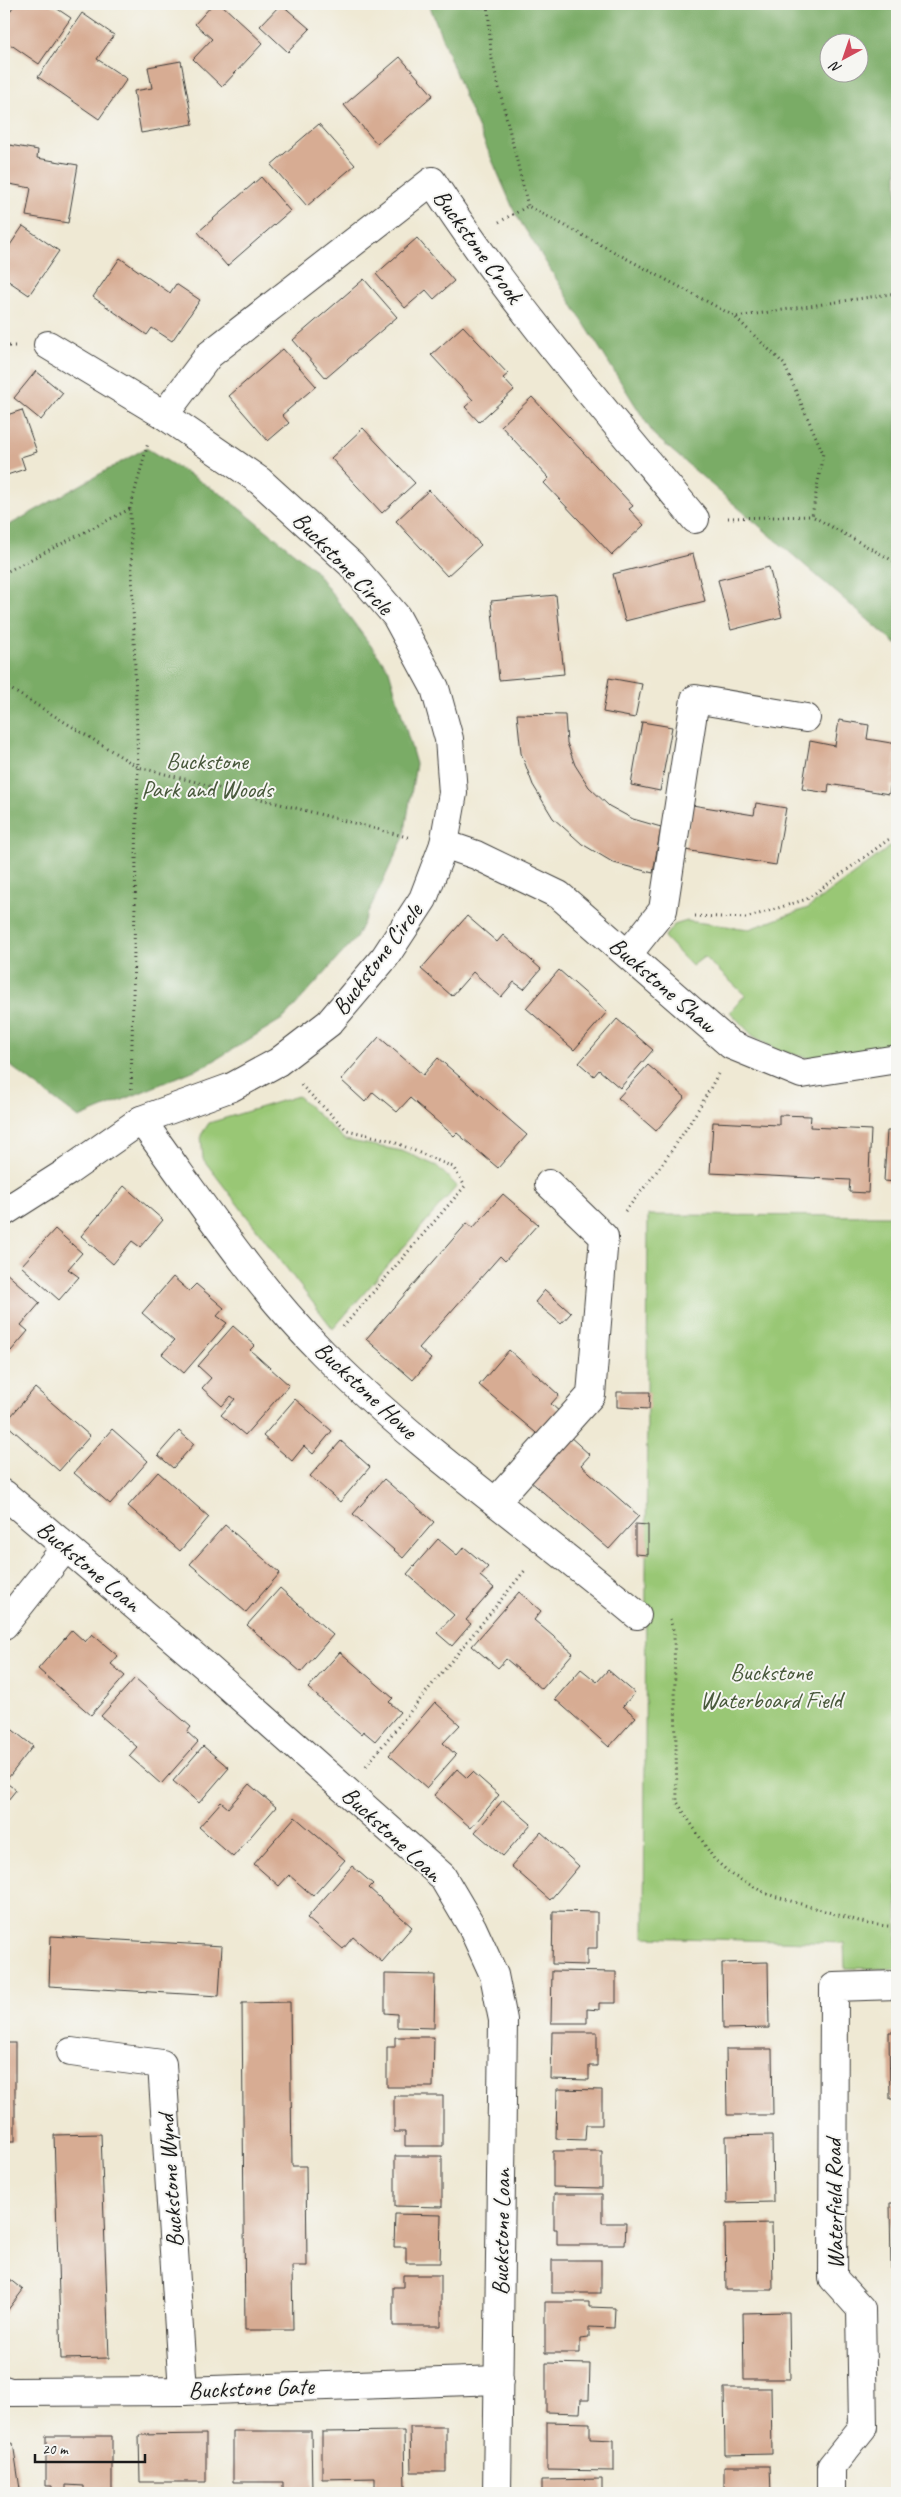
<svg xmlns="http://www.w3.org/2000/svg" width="901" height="2497" viewBox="0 0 901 2497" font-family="Caveat,sans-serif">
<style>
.green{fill:#99c775;stroke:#5a7248}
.forest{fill:#7aac66;stroke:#4b6441;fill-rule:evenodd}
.building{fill:#d7ac93}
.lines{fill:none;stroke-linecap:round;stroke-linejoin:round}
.minor-casing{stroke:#3c3b38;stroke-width:30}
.path{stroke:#3c3b38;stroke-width:3;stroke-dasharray:1 4;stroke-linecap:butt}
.minor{stroke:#fff;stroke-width:28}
.labels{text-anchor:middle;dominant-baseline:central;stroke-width:4;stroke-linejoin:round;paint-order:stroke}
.street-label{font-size:24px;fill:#1c1c1c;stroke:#f6f6f2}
.park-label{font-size:24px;fill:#48583b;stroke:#f6f6f2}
</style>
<rect width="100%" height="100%" fill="#f6f6f2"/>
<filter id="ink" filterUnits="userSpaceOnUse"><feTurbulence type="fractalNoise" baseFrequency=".02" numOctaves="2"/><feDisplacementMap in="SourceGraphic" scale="10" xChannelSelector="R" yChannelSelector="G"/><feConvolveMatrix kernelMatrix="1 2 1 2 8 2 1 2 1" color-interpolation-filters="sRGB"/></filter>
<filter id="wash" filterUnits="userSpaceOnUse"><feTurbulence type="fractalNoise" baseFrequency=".0096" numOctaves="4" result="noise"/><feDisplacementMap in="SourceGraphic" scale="20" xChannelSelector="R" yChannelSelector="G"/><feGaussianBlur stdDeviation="1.12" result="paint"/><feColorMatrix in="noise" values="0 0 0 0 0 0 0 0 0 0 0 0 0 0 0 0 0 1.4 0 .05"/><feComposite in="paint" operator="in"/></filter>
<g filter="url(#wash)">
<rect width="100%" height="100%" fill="#efe9d4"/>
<g class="green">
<path d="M897,845V1049L809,1058L776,1050L752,1035L730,1012L745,995L704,957L692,966L664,937L674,925L687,921L749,929L808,908L891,846Z"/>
<path d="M298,1096L345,1140L402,1151L437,1166L457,1186L333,1329L203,1159L201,1135L209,1123Z"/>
<path d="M648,1215L897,1216V1969L845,1968L844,1943L644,1937Z"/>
</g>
<g class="forest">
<path d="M429,4H897V645L654,435L515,213L464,95ZM828,42H858V72H828Z"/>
<path d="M146,448L224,496L313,568L389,670L416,764L404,837L356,938L284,1018L207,1065L79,1118L4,1061V528Z"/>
</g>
<g id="blocks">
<g class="building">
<path d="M15,4H50L71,18L39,64L4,40V20Z"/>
<path d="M213,4H221L263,43L222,87L193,59L212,39L195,24Z"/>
<path d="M281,4L310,29L288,52L260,26Z"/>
<path d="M82,13L114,35L97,59L127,79L99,119L38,77Z"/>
<path d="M400,57L433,95L377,144L344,105Z"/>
<path d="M181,61L193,124L141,133L134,91L152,88L148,67Z"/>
<path d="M319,124L355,165L307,206L271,165Z"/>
<path d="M4,144L38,150L37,158L78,165L68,223L26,216L31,188L4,183Z"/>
<path d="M261,177L290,211L227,266L198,232Z"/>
<path d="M23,226L59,251L29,295L4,278V254Z"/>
<path d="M417,238L454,281L434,299L426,290L405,308L376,274Z"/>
<path d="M120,258L170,293L176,284L200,300L172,341L152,328L147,335L93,297Z"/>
<path d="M364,279L397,317L326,378L293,340Z"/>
<path d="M463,326L508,374L503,378L514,390L479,422L465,407L473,400L431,355Z"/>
<path d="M283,349L316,386L282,415L289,423L268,441L229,396Z"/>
<path d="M36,371L63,393L41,420L14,398Z"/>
<path d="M532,397L633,506L629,509L644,525L612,555L544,483L549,478L501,426Z"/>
<path d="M22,410L37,452L21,457L25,469L4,476V416Z"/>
<path d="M363,428L415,483L382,513L331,458Z"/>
<path d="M429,490L481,545L447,576L396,521Z"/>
<path d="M693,554L705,601L625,621L613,574Z"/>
<path d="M769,567L782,617L731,630L718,580Z"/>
<path d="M556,595L564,674L499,680L491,601Z"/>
<path d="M609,678L642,684L635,718L603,712Z"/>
<path d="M517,714L565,715L567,743L575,765L589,787L609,806L633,819L661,827L653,873L614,863L582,844L553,818L533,785L521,753Z"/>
<path d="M839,720L869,725L867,739L897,744L889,794L829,784L828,793L802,789L810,741L835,746Z"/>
<path d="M642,722L672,727L660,791L631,785Z"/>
<path d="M896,756H897V786L891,785Z"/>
<path d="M756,803L786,808L776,865L685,850L692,805L754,815Z"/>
<path d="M467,916L497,942L503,935L541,969L524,989L514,982L501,997L473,972L452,996L421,969Z"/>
<path d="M559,970L607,1012L574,1050L526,1008Z"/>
<path d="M617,1019L653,1050L620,1088L599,1070L594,1076L579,1063Z"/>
<path d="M379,1037L423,1075L438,1058L527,1135L498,1168L457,1133L454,1136L410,1098L397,1112L373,1092L365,1102L341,1080Z"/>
<path d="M648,1065L685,1097L656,1131L618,1098Z"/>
<path d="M779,1115L811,1116L810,1127L871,1130L868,1193L849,1192L850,1180L710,1173L713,1122L779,1125Z"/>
<path d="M887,1131H897V1182L884,1181Z"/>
<path d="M124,1186L163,1220L140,1247L132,1241L113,1264L81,1236Z"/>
<path d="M503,1194L538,1224L505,1261L500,1256L419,1348L431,1359L413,1380L366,1339L467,1223L473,1228Z"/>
<path d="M55,1229L82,1253L68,1269L79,1277L59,1300L21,1266Z"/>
<path d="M4,1271L40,1303L21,1325L28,1331L11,1351L4,1345Z"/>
<path d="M173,1277L189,1291L196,1284L224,1308L217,1316L227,1323L184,1373L162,1354L174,1341L142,1313Z"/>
<path d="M545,1290L571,1313L561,1324L535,1302Z"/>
<path d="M233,1326L255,1345L250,1350L289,1385L245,1435L221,1415L235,1399L231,1396L222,1406L202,1388L211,1378L198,1366Z"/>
<path d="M509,1350L559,1395L551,1404L562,1414L542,1438L479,1385Z"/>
<path d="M35,1388L90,1436L59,1471L5,1423Z"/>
<path d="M617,1392H650L649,1409L617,1407Z"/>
<path d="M295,1399L332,1431L313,1454L304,1446L292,1461L263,1436Z"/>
<path d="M112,1429L148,1461L110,1504L74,1473Z"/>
<path d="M179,1431L194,1444L173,1468L158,1455Z"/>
<path d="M568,1435L590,1455L581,1465L639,1516L609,1549L529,1480Z"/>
<path d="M341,1441L370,1467L340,1502L310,1476Z"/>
<path d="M158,1472L209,1517L180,1551L128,1506Z"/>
<path d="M384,1479L434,1522L403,1558L353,1514Z"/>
<path d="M635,1524L648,1525V1555L635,1554Z"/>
<path d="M225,1525L280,1573L246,1612L190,1564Z"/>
<path d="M438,1539L457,1555L464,1547L488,1567L480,1576L494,1588L466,1620L471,1624L452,1646L437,1633L454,1615L407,1574Z"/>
<path d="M280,1588L333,1635L301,1672L247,1625Z"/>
<path d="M519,1592L541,1611L534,1620L573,1653L542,1689L506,1659L498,1668L472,1646Z"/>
<path d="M72,1630L85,1642L92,1634L118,1656L111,1664L125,1676L91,1715L38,1669Z"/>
<path d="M340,1652L393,1698L389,1702L400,1712L375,1741L363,1731L361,1734L308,1688Z"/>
<path d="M581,1669L597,1682L608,1670L635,1693L623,1706L636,1717L609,1747L555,1699Z"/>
<path d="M135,1678L191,1727L187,1732L198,1742L161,1784L129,1756L137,1747L101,1716Z"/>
<path d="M435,1702L460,1725L443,1743L456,1755L427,1788L389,1755Z"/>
<path d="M4,1723L33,1746L5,1782L16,1790L4,1805Z"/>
<path d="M203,1746L229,1768L199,1803L173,1781Z"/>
<path d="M457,1769L467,1778L473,1772L499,1795L471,1828L434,1795Z"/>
<path d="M249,1784L276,1807L233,1857L199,1827L221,1802L228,1808Z"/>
<path d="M503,1800L531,1824L503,1856L475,1832Z"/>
<path d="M295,1817L345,1860L313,1896L289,1875L279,1886L254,1864Z"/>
<path d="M541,1832L579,1866L550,1900L511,1866Z"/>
<path d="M352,1866L373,1884L369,1888L412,1927L382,1962L353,1937L343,1949L307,1918Z"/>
<path d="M553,1911L597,1912V1948H587V1965L552,1964Z"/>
<path d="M51,1936L222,1946L219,1996L49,1986Z"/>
<path d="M768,1962L769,2028L723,2029L722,1963Z"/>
<path d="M552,1971L616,1972V2003H599V2010L587,2009V2023H551Z"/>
<path d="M385,1974L435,1975L434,2028L397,2027V2014L385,2013Z"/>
<path d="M290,2002L292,2166H306L307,2266H292L293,2330H245L242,2003Z"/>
<path d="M552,2032H597V2066H589V2080L551,2079Z"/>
<path d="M889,2032H897V2099H890Z"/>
<path d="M395,2037H434L433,2087H387V2047H395Z"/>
<rect x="4" y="2043" width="11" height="98"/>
<path d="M726,2049H772L773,2115H727Z"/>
<path d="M557,2089L602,2090V2125H586L585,2140L556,2139Z"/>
<path d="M394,2096H443V2146H405V2132H394Z"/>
<path d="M101,2134L109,2358L61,2359L54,2135Z"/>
<path d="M772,2135L773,2202L727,2203L726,2136Z"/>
<path d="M553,2151H602V2188L553,2187Z"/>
<path d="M395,2156H442V2207L395,2206Z"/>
<path d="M554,2194H602V2223H626L625,2245H557V2229H554Z"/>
<path d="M890,2203H897V2269H891Z"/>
<path d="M395,2214L441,2215L440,2263H406V2247H394Z"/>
<path d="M772,2223L773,2290H726L725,2224Z"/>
<rect x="552" y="2260" width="49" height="33"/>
<path d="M4,2275L23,2290L4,2315Z"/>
<path d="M403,2275H441V2326H393V2287H403Z"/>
<path d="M545,2302H589V2307L615,2308L614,2328L589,2327V2338L580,2339V2353H545Z"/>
<path d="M789,2312L790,2379H744L743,2313Z"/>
<path d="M546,2363L590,2364L589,2399H581L580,2413L546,2412Z"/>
<path d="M724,2388H771L772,2454L725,2455Z"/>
<path d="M547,2422L590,2423V2439L614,2440V2471L547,2470Z"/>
<path d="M410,2427H446V2472H411Z"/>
<path d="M233,2431H311L312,2493H283V2482H233Z"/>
<path d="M404,2431L405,2492L375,2493V2478L322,2479V2432Z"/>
<path d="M206,2434V2482H140L139,2435Z"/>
<path d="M46,2436H112V2493H84V2486L66,2485V2493H52V2486H46Z"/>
<path d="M13,2443L20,2489L4,2491V2444Z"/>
<path d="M724,2466H770L771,2493H724Z"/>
<path d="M602,2479V2493H542V2480Z"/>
<path d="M222,2490H239L240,2493H222Z"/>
</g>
</g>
</g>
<g filter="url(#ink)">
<use href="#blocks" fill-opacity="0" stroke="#3c3b38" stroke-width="1"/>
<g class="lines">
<g class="minor-casing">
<g id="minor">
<path d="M164,415L209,355L432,181C509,301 604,409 695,519"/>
<path d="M444,844L476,855L559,895L731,1045L802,1074L897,1059"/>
<path d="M628,954L663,910L695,699L806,718"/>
<path d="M141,1120C199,1199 254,1284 323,1353C419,1450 532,1527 637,1615"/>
<path d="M4,1212L67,1172L141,1120L232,1087L278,1062L329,1023L385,957L423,899L444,844L453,793L449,739L435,688L396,616L351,564L260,481L164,415L48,345"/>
<path d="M4,1494L209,1669L442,1876L472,1927L494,1975L503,2020L497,2493"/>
<path d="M496,1501L591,1395L604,1237L549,1184"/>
<path d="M4,1625L66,1547"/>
<path d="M71,2052L162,2064L183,2391"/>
<path d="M4,2390L10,2392L183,2391L499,2380"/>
<path d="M831,2493V2467L863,2427L861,2309L833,2278L834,1987L897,1985"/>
</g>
</g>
<g class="path">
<path d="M488,4L491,55L528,206"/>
<path d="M499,222L528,206L736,317L897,293"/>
<path d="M736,318L784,364L823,453L812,516L897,563"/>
<path d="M4,346H17"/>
<path d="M728,518L812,516"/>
<path d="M4,573L130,509"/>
<path d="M4,685L138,767L411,838"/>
<path d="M695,916L746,918L807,899L888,840L897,836"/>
<path d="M301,1085L347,1130L389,1140L453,1167L465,1186L343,1327"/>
<path d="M131,1089L138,767L130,509L148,443"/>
<path d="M625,1211C661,1169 692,1123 718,1074"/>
<path d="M670,1619L674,1633L677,1802L714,1859L732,1875L767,1894L869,1924L897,1927"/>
<path d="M366,1766L526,1569"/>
</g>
<use href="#minor" class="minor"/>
</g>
</g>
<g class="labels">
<g class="street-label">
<text transform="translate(478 246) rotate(54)">Buckstone Crook</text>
<text transform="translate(343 563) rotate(46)">Buckstone Circle</text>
<text transform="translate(377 959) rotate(-53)">Buckstone Circle</text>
<text transform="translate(663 985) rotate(41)">Buckstone Shaw</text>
<text transform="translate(366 1390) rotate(43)">Buckstone Howe</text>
<text transform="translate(89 1566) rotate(40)">Buckstone Loan</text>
<text transform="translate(392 1834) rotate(43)">Buckstone Loan</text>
<text transform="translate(170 2181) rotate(-94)">Buckstone Wynd</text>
<text transform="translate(834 2204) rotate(-91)">Waterfield Road</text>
<text transform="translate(501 2232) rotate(-89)">Buckstone Loan</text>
<text transform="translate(251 2388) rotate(-2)">Buckstone Gate</text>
</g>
<g class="park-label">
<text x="207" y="761">Buckstone<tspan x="207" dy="28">Park and Woods</tspan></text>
<text x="771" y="1672">Buckstone<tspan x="771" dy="28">Waterboard Field</tspan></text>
</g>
</g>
<rect width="901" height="2497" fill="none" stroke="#f6f6f2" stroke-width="20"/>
<g transform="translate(844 58) rotate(220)"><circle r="24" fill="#f6f6f2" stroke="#9f9f9c"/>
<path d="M0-4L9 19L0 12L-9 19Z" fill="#d1495b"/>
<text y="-8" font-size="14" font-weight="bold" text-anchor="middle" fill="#1c1c1c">N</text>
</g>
<path d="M35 2454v8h110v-8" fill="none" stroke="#1c1c1c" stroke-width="2.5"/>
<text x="42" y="2454" font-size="15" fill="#1c1c1c" stroke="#f6f6f2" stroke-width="4" paint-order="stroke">20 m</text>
</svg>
